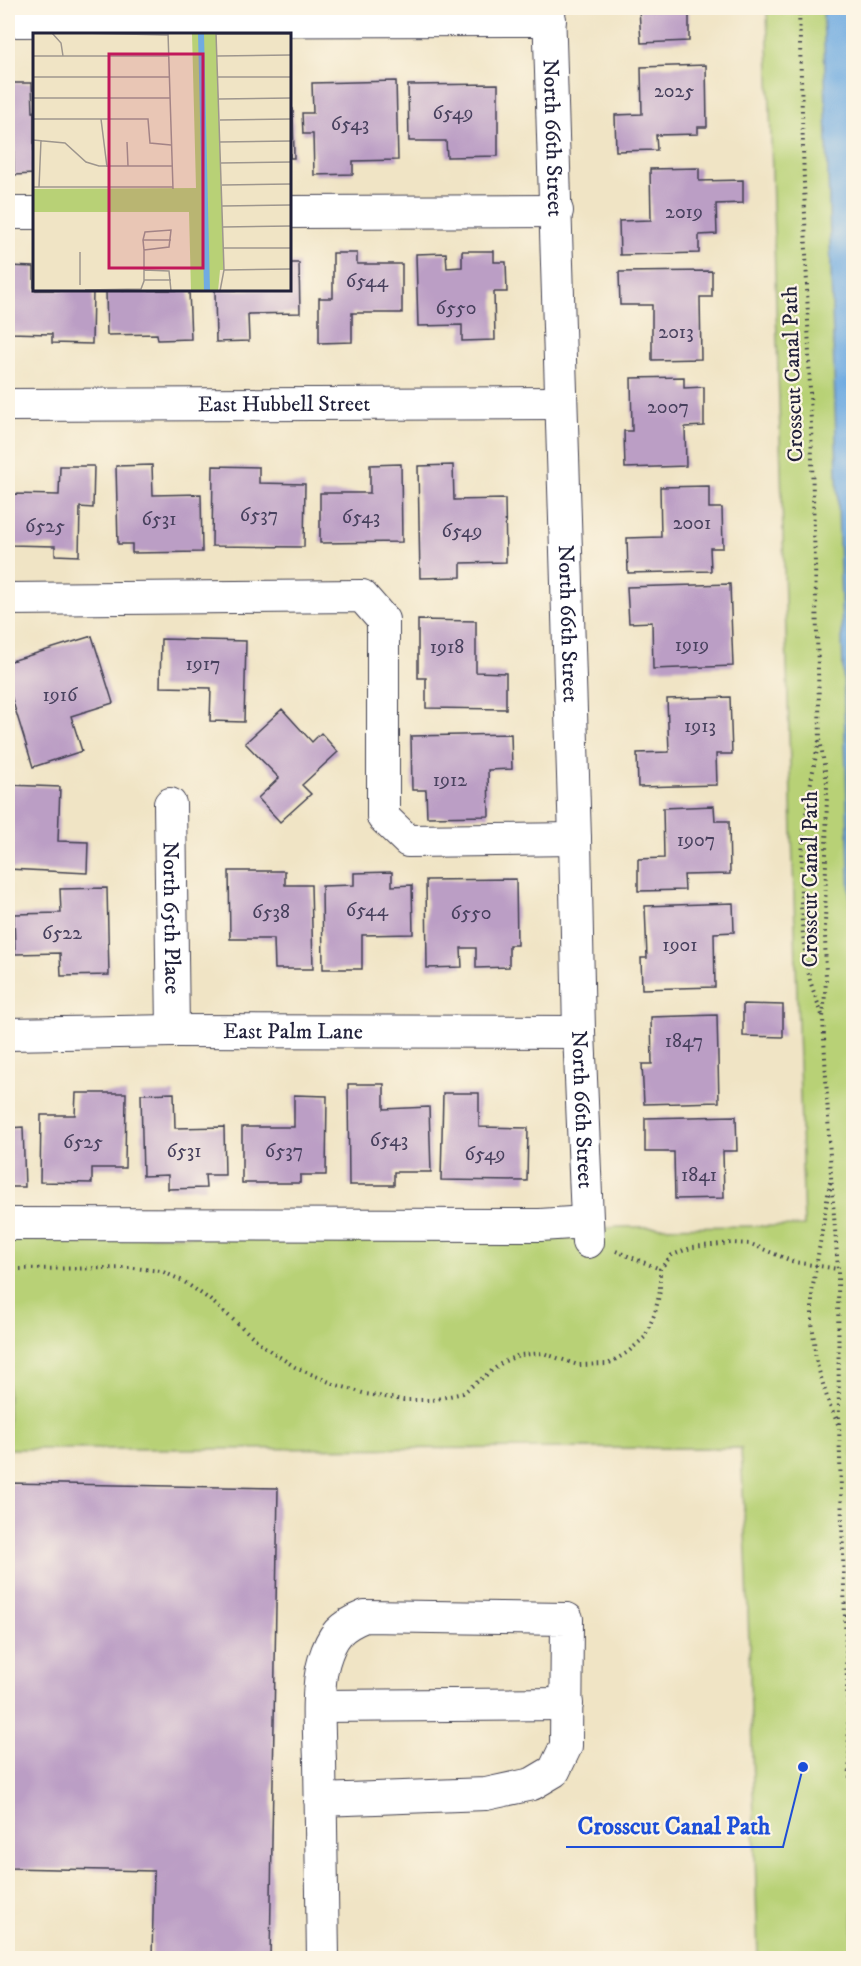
<svg xmlns="http://www.w3.org/2000/svg" width="861" height="1966" viewBox="0 0 861 1966" font-family="'IM FELL DW Pica',serif">
<style>
.green{fill:#b8d176;stroke:#6d7a58;stroke-width:1.5}
.water{fill:#70abe1;stroke:#49668e;stroke-width:1.5}
.building{fill:#bb9ec5}
.lines{fill:none;stroke-linecap:round;stroke-linejoin:round}
.minor-casing{stroke:#413f50;stroke-width:34}
.path{stroke:#413f50;stroke-width:4;stroke-dasharray:1.5 4.5;stroke-linecap:butt}
.minor{stroke:#fff;stroke-width:32}
.labels{text-anchor:middle;dominant-baseline:central;stroke-width:4.5;stroke-linejoin:round;paint-order:stroke}
.number-label{font-size:20px;fill:#48415e}
.street-label{font-size:22px;fill:#22223b;stroke:#fcf5e5}
.inset-road{fill:none;stroke:#9e968e;stroke-width:1.5}
.view{fill:#c2185b;fill-opacity:0.15;stroke:#c2185b;stroke-width:3}
.inset-edge{fill:none;stroke:#22223b;stroke-width:3}
.leader{fill:none;stroke:#1d4ed8;stroke-width:2}
.callout-dot{fill:#1d4ed8;stroke:#fcf5e5;stroke-width:2}
.callout-label{font-size:24px;text-anchor:middle;font-weight:bold;fill:#1d4ed8;stroke:#fcf5e5;stroke-width:4.5;stroke-linejoin:round;paint-order:stroke}
</style>
<rect width="100%" height="100%" fill="#fcf5e5"/>
<filter id="ink" filterUnits="userSpaceOnUse"><feTurbulence type="fractalNoise" baseFrequency=".0167" numOctaves="2"/><feDisplacementMap in="SourceGraphic" scale="12" xChannelSelector="R" yChannelSelector="G"/><feConvolveMatrix kernelMatrix="1 2 1 2 8 2 1 2 1" color-interpolation-filters="sRGB"/></filter>
<filter id="wash" filterUnits="userSpaceOnUse"><feTurbulence type="fractalNoise" baseFrequency=".008" numOctaves="4" result="noise"/><feDisplacementMap in="SourceGraphic" scale="24" xChannelSelector="R" yChannelSelector="G"/><feGaussianBlur stdDeviation="1.35" result="paint"/><feColorMatrix in="noise" values="0 0 0 0 0 0 0 0 0 0 0 0 0 0 0 0 0 1.4 0 .05"/><feComposite in="paint" operator="in"/></filter>
<g filter="url(#wash)">
<rect width="100%" height="100%" fill="#f0e4c5"/>
<path class="green" d="M767,8H853V1958H758L747,1575L741,1448L8,1449V1236L538,1235L618,1227L804,1226Z"/>
<path class="water" d="M823,8H854L853,1000Z"/>
<g id="blocks">
<path class="building" d="M639,8H689V41L641,43Z
M706,65L707,127H698V134L656,135L657,150L616,151L615,115L642,114L641,67Z
M396,81L398,160L353,161V174L314,175L313,134H303L302,113H313L312,83Z
M8,83H32L33,112H34V174L14,175L13,126H8Z
M498,84V156L447,157L446,141H409L408,85Z
M293,109L294,158H290V110Z
M699,168V181L743,180V203L716,204L717,234L699,235V253L620,255L619,221L651,220L650,169Z
M462,251H494V262H506L507,292H494L495,340L462,341V325L418,326L416,254L446,253L447,268L462,267Z
M333,253H357V264H402V313H352V342L319,343V298H333Z
M290,263H299L300,313L248,314L249,341L216,342L215,290H290Z
M8,266L34,267V290H93L92,344L52,343V334L8,333Z
M712,271V297H700L701,359L652,360V305H620L619,272Z
M106,290H189L191,339L158,340L157,334L107,335Z
M684,377V388L704,387V426L685,427L686,466L625,468L624,431H632L631,378Z
M401,464L402,542L320,543V493H370V465Z
M152,465L153,495L201,494L202,552L132,553V544H118L116,466Z
M453,465L454,500L505,499L506,562L461,563V577L420,578L418,466Z
M60,466H94L93,508L80,507L79,556L55,555V546L10,545L11,494L59,495Z
M213,466L259,467V483L305,484L304,547L212,546Z
M709,486V508H722L723,548H710L711,571L628,573L627,538L661,537L660,487Z
M730,584L733,666L653,669L652,622L629,623L627,587Z
M418,620L476,621V672L506,673V709L426,708V678H418Z
M92,636L113,703L71,716L82,751L33,767L8,686V662Z
M161,639L246,641L244,722L210,721L211,688L160,687Z
M730,697L732,754H716L717,785L638,787L637,753L669,752L667,699Z
M282,709L312,742L321,733L338,752L302,785L311,794L280,822L258,798L279,778L245,743Z
M511,734L512,769L488,770L489,816L427,817L426,790H412L411,736Z
M8,785L60,787L58,841L88,842L87,873L8,869Z
M714,806L715,821H729L730,874L684,875L685,890L638,891V859L664,858L663,808Z
M229,871H285V885H311L313,969H275L274,939H230Z
M392,872V886L412,885L413,934L362,935V969H323L322,886L354,885V873Z
M516,879L517,945H509V967L476,968V948H461L462,967L427,968L426,880Z
M107,888L109,975L61,976L60,953L15,954L14,914L61,913L60,889Z
M733,903L734,932L714,933L715,987L642,989L641,958H647L645,906Z
M743,1004L783,1005V1037L743,1036Z
M717,1015L719,1102L644,1104L642,1064H652L651,1017Z
M348,1084H384V1109L429,1107L431,1172H394V1185H349Z
M76,1093H126L125,1168H92V1183L40,1182L41,1115H75Z
M174,1093L175,1128L224,1127L225,1175H205L206,1188L168,1189V1175L143,1176L141,1094Z
M443,1093H479V1127L528,1128L527,1181L441,1180Z
M294,1095L327,1096L326,1175H300V1183H242V1127H294Z
M736,1116L737,1151H723L724,1198L675,1199L674,1152H645V1118Z
M23,1127L25,1187H8V1128Z
M8,1483L278,1488L270,1958H152L154,1871L8,1868Z"/>
</g>
</g>
<g filter="url(#ink)">
<use href="#blocks" fill-opacity="0" stroke="#413f50" stroke-width="1.5"/>
<g class="lines">
<defs>
<g id="minor">
<path id="s1" d="M549,8L575,839L579,1032L588,1242"/>
<path d="M8,21L550,20"/>
<path d="M290,212L557,211"/>
<path d="M8,213H34"/>
<path id="s2" d="M8,405L561,403"/>
<path d="M8,599L362,596L383,620V817L408,841L575,839"/>
<path id="s3" d="M170,804L173,1031"/>
<path id="s4" d="M8,1034L173,1031L579,1032"/>
<path d="M8,1224L540,1225L587,1222"/>
<path d="M319,1706L567,1704"/>
<path d="M320,1800L486,1794L532,1784L554,1771L566,1746L567,1619L365,1616C340,1626 332,1635 324,1661C316,1687 319,1733 320,1761C321,1827 322,1893 323,1958"/>
</g>
</defs>
<use href="#minor" class="minor-casing"/>
<path class="path" d="M799,8L820,739L827,783L825,931L826,981L823,1018L831,1176L838,1269L839,1426L854,1908
M819,741C802,819 793,901 810,980C813,991 818,1003 822,1015
M830,1182L812,1292V1321L816,1361L829,1404L838,1424
M616,1251L660,1269
M8,1269L134,1268L161,1271L183,1281L209,1299L266,1348L295,1367L334,1384L366,1394L403,1400H432L463,1393L503,1362L519,1355L543,1353L578,1365L608,1364L628,1352L645,1337L655,1313L660,1291V1269L672,1255L693,1247L731,1243L751,1244L794,1262L838,1269"/>
<use href="#minor" class="minor"/>
</g>
</g>
<g class="labels">
<g class="number-label">
<text x="674" y="91">2025</text>
<text x="453" y="113">6549</text>
<text x="350" y="124">6543</text>
<text x="684" y="212">2019</text>
<text x="367" y="281">6544</text>
<text x="456" y="308">6550</text>
<text x="676" y="332">2013</text>
<text x="668" y="407">2007</text>
<text x="259" y="515">6537</text>
<text x="361" y="517">6543</text>
<text x="159" y="519">6531</text>
<text x="692" y="523">2001</text>
<text x="45" y="526">6525</text>
<text x="462" y="531">6549</text>
<text x="692" y="645">1919</text>
<text x="447" y="647">1918</text>
<text x="203" y="664">1917</text>
<text x="60" y="695">1916</text>
<text x="700" y="726">1913</text>
<text x="450" y="780">1912</text>
<text x="696" y="840">1907</text>
<text x="367" y="910">6544</text>
<text x="271" y="912">6538</text>
<text x="471" y="913">6550</text>
<text x="62" y="933">6522</text>
<text x="680" y="945">1901</text>
<text x="684" y="1041">1847</text>
<text x="389" y="1140">6543</text>
<text x="83" y="1142">6525</text>
<text x="184" y="1151">6531</text>
<text x="284" y="1151">6537</text>
<text x="485" y="1154">6549</text>
<text x="699" y="1175">1841</text>
</g>
<g class="street-label">
<text stroke="none"><textPath href="#s1" startOffset="130">North 66th Street</textPath></text>
<text transform="translate(793 374) rotate(-92)">Crosscut Canal Path</text>
<text stroke="none"><textPath href="#s2" startOffset="276">East Hubbell Street</textPath></text>
<text stroke="none"><textPath href="#s1" startOffset="616">North 66th Street</textPath></text>
<text transform="translate(810 879) rotate(-90)">Crosscut Canal Path</text>
<text stroke="none"><textPath href="#s3" startOffset="114">North 65th Place</textPath></text>
<text stroke="none"><textPath href="#s4" startOffset="285">East Palm Lane</textPath></text>
<text stroke="none"><textPath href="#s1" startOffset="1102">North 66th Street</textPath></text>
</g>
</g>
<g transform="translate(33 33)">
<rect width="258" height="258" fill="#f0e4c5"/>
<path d="M159,0H183L191,237H187L185,258H158L156,179H0V156L163,155Z" fill="#b8d176"/>
<path d="M165,0H171L177,258H171Z" fill="#70abe1"/>
<path class="inset-road" d="M19,0L28,10L30,23M48,0L135,2M135,0L140,156M183,0L191,237L187,258M183,1H258M0,23H136M184,23L258,22M0,44H136M185,44H258M0,65H137M186,66L258,65M0,86H115L117,110L138,112M68,86L74,134M187,87L258,86M0,107L32,110L53,129L66,133H139M94,109L95,133M187,109L258,108M188,130L258,129M189,152L258,151M0,154H140M6,154L8,107M189,173L258,172M190,194L258,193M110,207H138M190,215H258M111,237L136,238L138,258M191,237L258,236M111,247H138M47,252V219M52,257L108,256L111,248V217L110,207L112,199L138,197L136,214L111,217"/>
<path class="view" d="M76,21H170V235H76Z"/>
<rect width="258" height="258" class="inset-edge"/>
</g>
<path class="leader" d="M803 1767L783 1847H566"/>
<circle class="callout-dot" cx="803" cy="1767" r="6"/>
<g class="callout-label">
<text x="674" y="1834">Crosscut Canal Path</text>
</g>
<rect width="861" height="1966" fill="none" stroke="#fcf5e5" stroke-width="30"/>
</svg>
